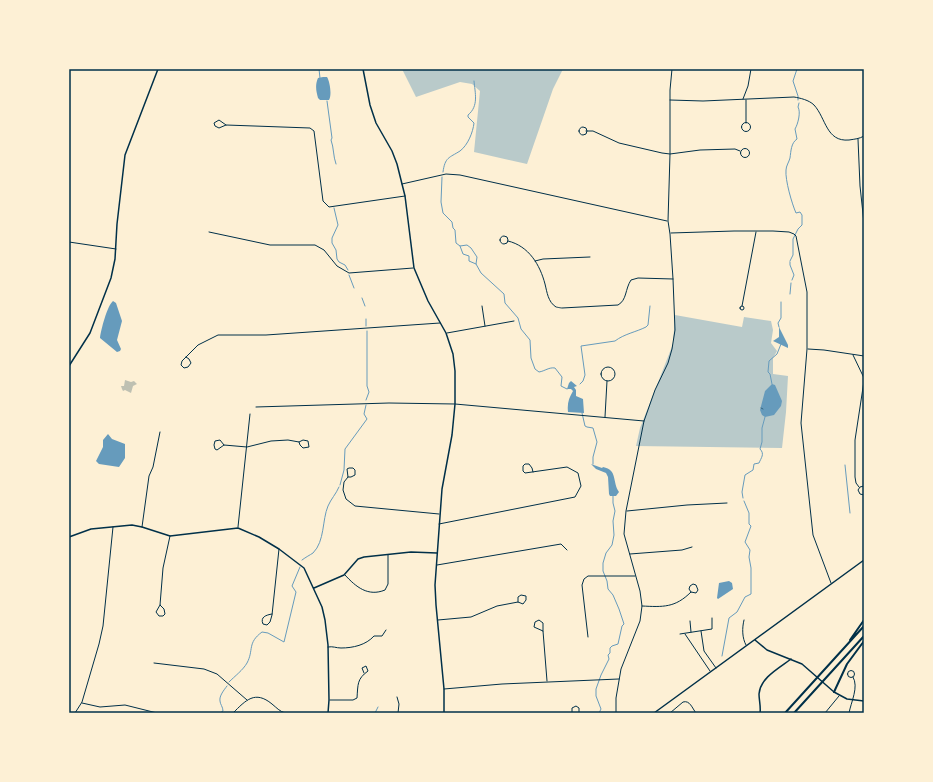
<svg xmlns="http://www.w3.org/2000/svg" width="933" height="782" viewBox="0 0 933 782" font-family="'Nunito Sans',sans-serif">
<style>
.green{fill:#b9caca}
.water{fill:#669bbc}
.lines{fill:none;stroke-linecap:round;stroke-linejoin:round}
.stream{stroke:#669bbc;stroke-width:1}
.building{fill:#bec0b2}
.path{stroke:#003049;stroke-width:0.5}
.minor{stroke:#003049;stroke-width:1}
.tertiary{stroke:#003049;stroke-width:1.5}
.secondary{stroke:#003049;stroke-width:1.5}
.primary{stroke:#003049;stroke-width:1.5}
.motorway{stroke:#003049;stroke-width:2}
.neatline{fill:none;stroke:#003049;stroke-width:1.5}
</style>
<rect width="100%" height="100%" fill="#fdf0d5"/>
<path class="green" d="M402,69H563L553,89L527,164L474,152L480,91L472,84L460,82L416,97Z
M675,315L742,327L744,317L771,321L773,330L771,343L777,351L773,358V374L788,376L786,412L782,448L636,446L640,428L673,344Z"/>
<path class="water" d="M323,77H327C330,82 332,95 329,100H320L318,98C316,91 315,85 318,78Z
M113,301L116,303L122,321L117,340L121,349L120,351L117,352L100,338C101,330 107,306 113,301Z
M779,327L788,345V348L773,341L779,337Z
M571,381L577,386L574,387L576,390V396L583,399L584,413L568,412C567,403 569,398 573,391L571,389H567L569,383Z
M772,384L775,385L782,401L781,406L774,415L765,417L762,415L760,410L765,391Z
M108,434L112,439L125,444V458L119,467L99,464L96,461L103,447V440Z
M591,464L602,468L603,467C618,470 612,482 619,492L616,496H610L609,494L608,477L606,473L596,469Z
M729,581L732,583L733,589L718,599L717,598L719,583Z"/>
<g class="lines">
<path class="stream" d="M319,69L320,78
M797,69L793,81L798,96V100
M327,101L332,138L331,140C334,148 333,156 336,164
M443,172C445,157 449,158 460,151C468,145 473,132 474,123L468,117V115C479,106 475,93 474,81
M442,177L441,202L443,213L452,222L453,228L455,230L456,243L460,246L467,245L471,248L477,257L476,264L481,273L504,294L505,303L518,318L521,329L530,340L531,358L535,369L539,372C545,371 549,367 555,368L562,377L561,386L567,389
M334,208L338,225L332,238V243L336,250L337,259L339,262L345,265L348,270
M460,246L463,254L469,256V261L476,264
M790,261L793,255V239L798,229L802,225V215L800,212L796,213C792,204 785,180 786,170C786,166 789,162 790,158C791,151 791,143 797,139L795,129C798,124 801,112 798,107L799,103
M790,262V265L794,275L792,280
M349,275L354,288
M790,294L791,283
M362,298L365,306
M366,326V319
M779,327L778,323L781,318V302
M580,384L583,381L585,375L581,346L615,341C624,334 636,332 646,327L648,325L650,306
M772,384L770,374L768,372L769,361L777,354L781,344
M366,400L369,392L367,386V331
M582,413L585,426L587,427L593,428L597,442L593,457V464
M845,465L850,513
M340,485L344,470L345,449L367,419L364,414L366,405
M743,498L742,492L745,475L753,470L754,464L759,463C761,458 765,454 760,449L762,442V428L765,417
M302,560C306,557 310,555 313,553C325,541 322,520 328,506C331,499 336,494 339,487
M722,656L729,618L737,612L745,597L751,594V568L749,557L750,550L745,542L751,526L749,524V513L744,501
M229,682C235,676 243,670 247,663C254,650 247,643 262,632L268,633L284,642L296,592L292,586L300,567
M220,713L223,711C223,707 220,704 220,701C219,696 224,690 227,686
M375,713L378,707
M599,713L601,709L596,696V689L601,675L609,659L608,655L610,653V648L612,646L618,644L622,626L624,624L619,609L613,595L608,589L607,581L603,571V563L606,553L612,545L614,535L613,521L615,511L613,503V495"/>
</g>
<path class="building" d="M125,380L131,382L134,381L137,384L133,386L131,393L125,390L123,391L122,389L121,386H124Z"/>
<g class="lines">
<path class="path" d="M761,408L763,409"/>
<path class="minor" d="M743,99L748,86L751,69
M670,100L703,101L794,97C800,98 809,100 814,105C826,118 826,142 849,140C855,139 859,139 864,136
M746,100V123
M741.5 127a4.5 4.5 0 1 1 9 0a4.5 4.5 0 1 1-9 0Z
M226,125L219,120L214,123L215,126L219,128L226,125L310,128L314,131L323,201L329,207L405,196
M579 131a4 4 0 1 1 8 0a4 4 0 1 1-8 0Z
M586,131H593L619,143L662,153L670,154L700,150L735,149L740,151
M858,139L860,186L864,223
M740.5 153a4.5 4.5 0 1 1 9 0a4.5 4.5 0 1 1-9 0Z
M402,184L446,174L460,175L667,221
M209,232L270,245H315L324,250L337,266L349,273L413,268
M671,233L734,231H773L789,232L794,234L796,236L807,292V349L801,423L813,535L831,583
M500 240a4 4 0 1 1 8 0a4 4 0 1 1-8 0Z
M508,241C529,246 540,265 545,284C547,292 548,302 556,307C556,307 561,308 562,308L618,305C627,300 625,289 631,280L638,278L673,279
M69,242L116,249
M535,261L543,259L590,257
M740 308a2 2 0 1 1 4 0a2 2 0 1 1-4 0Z
M482,306L485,326
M742,306L756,232
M447,333L514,321
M808,349L824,350L864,356
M853,355L864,378
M186,357L189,359L191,363L188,367L184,368L181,365L182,361L198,345L218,335H266L440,323
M601 374a7 7 0 1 1 14 0a7 7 0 1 1-14 0Z
M256,407L389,403L455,404L644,421
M605,417L607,381
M224,445L220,440L215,441L214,445L215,449L217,450L224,445L247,447L271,441L288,440L299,442L303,440L308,441L309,447L303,448L300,445L299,442
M348,477H351L355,475V470L353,468H349L347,469L348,477L344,482L343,490L346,499L355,506L439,514
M864,486L860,487L858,490L860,494L864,495
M859,487L856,483L855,477V440L864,381
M627,511L687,505L727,503
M439,524L575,497L581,486L578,473L567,467L525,473L523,471V466L525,464H529L532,468L533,472
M142,527L149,476L153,467L160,432
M238,527L250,414
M630,554L682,550L692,547
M437,565L561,544L567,550
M345,575C356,587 368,597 385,590L388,584V555
M160,605L156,612L159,616H163L165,614L164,609L160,605L163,568L170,536
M642,606C663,607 675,608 691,592L696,593L698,590L696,585L693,584L690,586L689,589L691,592
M272,614C266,615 260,617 263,624L267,625L270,622L272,615L279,549
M438,620L471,617L497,606L518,602L523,604L526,600V596L521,595L518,597V602
M744,620C742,628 742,638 746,645
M690,621L691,632
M543,631V623L539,620L535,622L534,627L543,631L547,681
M701,631L704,651L716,668
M680,634L712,629V618
M685,634L710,671
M588,637L582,585L584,579L588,576H635
M328,647C333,646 336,648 341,648C353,648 366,645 374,636H382L386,630
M154,663L204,669L217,674L247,700
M847.5 674a3.5 3.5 0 1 1 7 0a3.5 3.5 0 1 1-7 0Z
M444,689L502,684L619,679
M397,697L399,704L398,713
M330,700H353L357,698C358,684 357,679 368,671L366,666L362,668L364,673
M82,703L100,707L125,705L157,713
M75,713L82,702L99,644L103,626L113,527
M233,713C246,700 255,690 272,704C277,708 279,711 285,713
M572,713V708L576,706L579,708V713
M616,713V698L621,669L640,621L642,606L640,591L624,534L626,511L644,421L655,390L668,363L672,349L675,330L673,279L670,234L668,221L670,154V90L672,69
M670,713L683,702C690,700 692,708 696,713
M825,713L839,696
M849,713C851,702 859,687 853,677"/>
<path class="tertiary" d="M69,537L91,529L132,525L142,527L170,536L238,528L259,537L279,549L304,568L322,607L325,620L328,645L329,700L328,713
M314,588L344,575L358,559L364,557L411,552L437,553
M760,713C761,707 759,700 759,694C760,678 779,668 791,659"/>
<path class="secondary" d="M69,366L90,333L111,278L115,259L117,224L125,155L158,69
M834,692L847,699L864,701"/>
<path class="primary" d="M363,69L370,105L376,123L392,151L397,164L405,196L414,268L428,301L446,333L453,354L455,371V404L452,435L442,489L435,585L436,605L444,689V713
M755,640L767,650L802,664L834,692
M654,713L864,560"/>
<path class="motorway" d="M850,640L864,620
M834,692L847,664L864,641
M785,713L864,626
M794,713L864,636"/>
</g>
<rect width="933" height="782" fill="none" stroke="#fdf0d5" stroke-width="140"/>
<rect x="70" y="70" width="793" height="642" class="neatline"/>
</svg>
